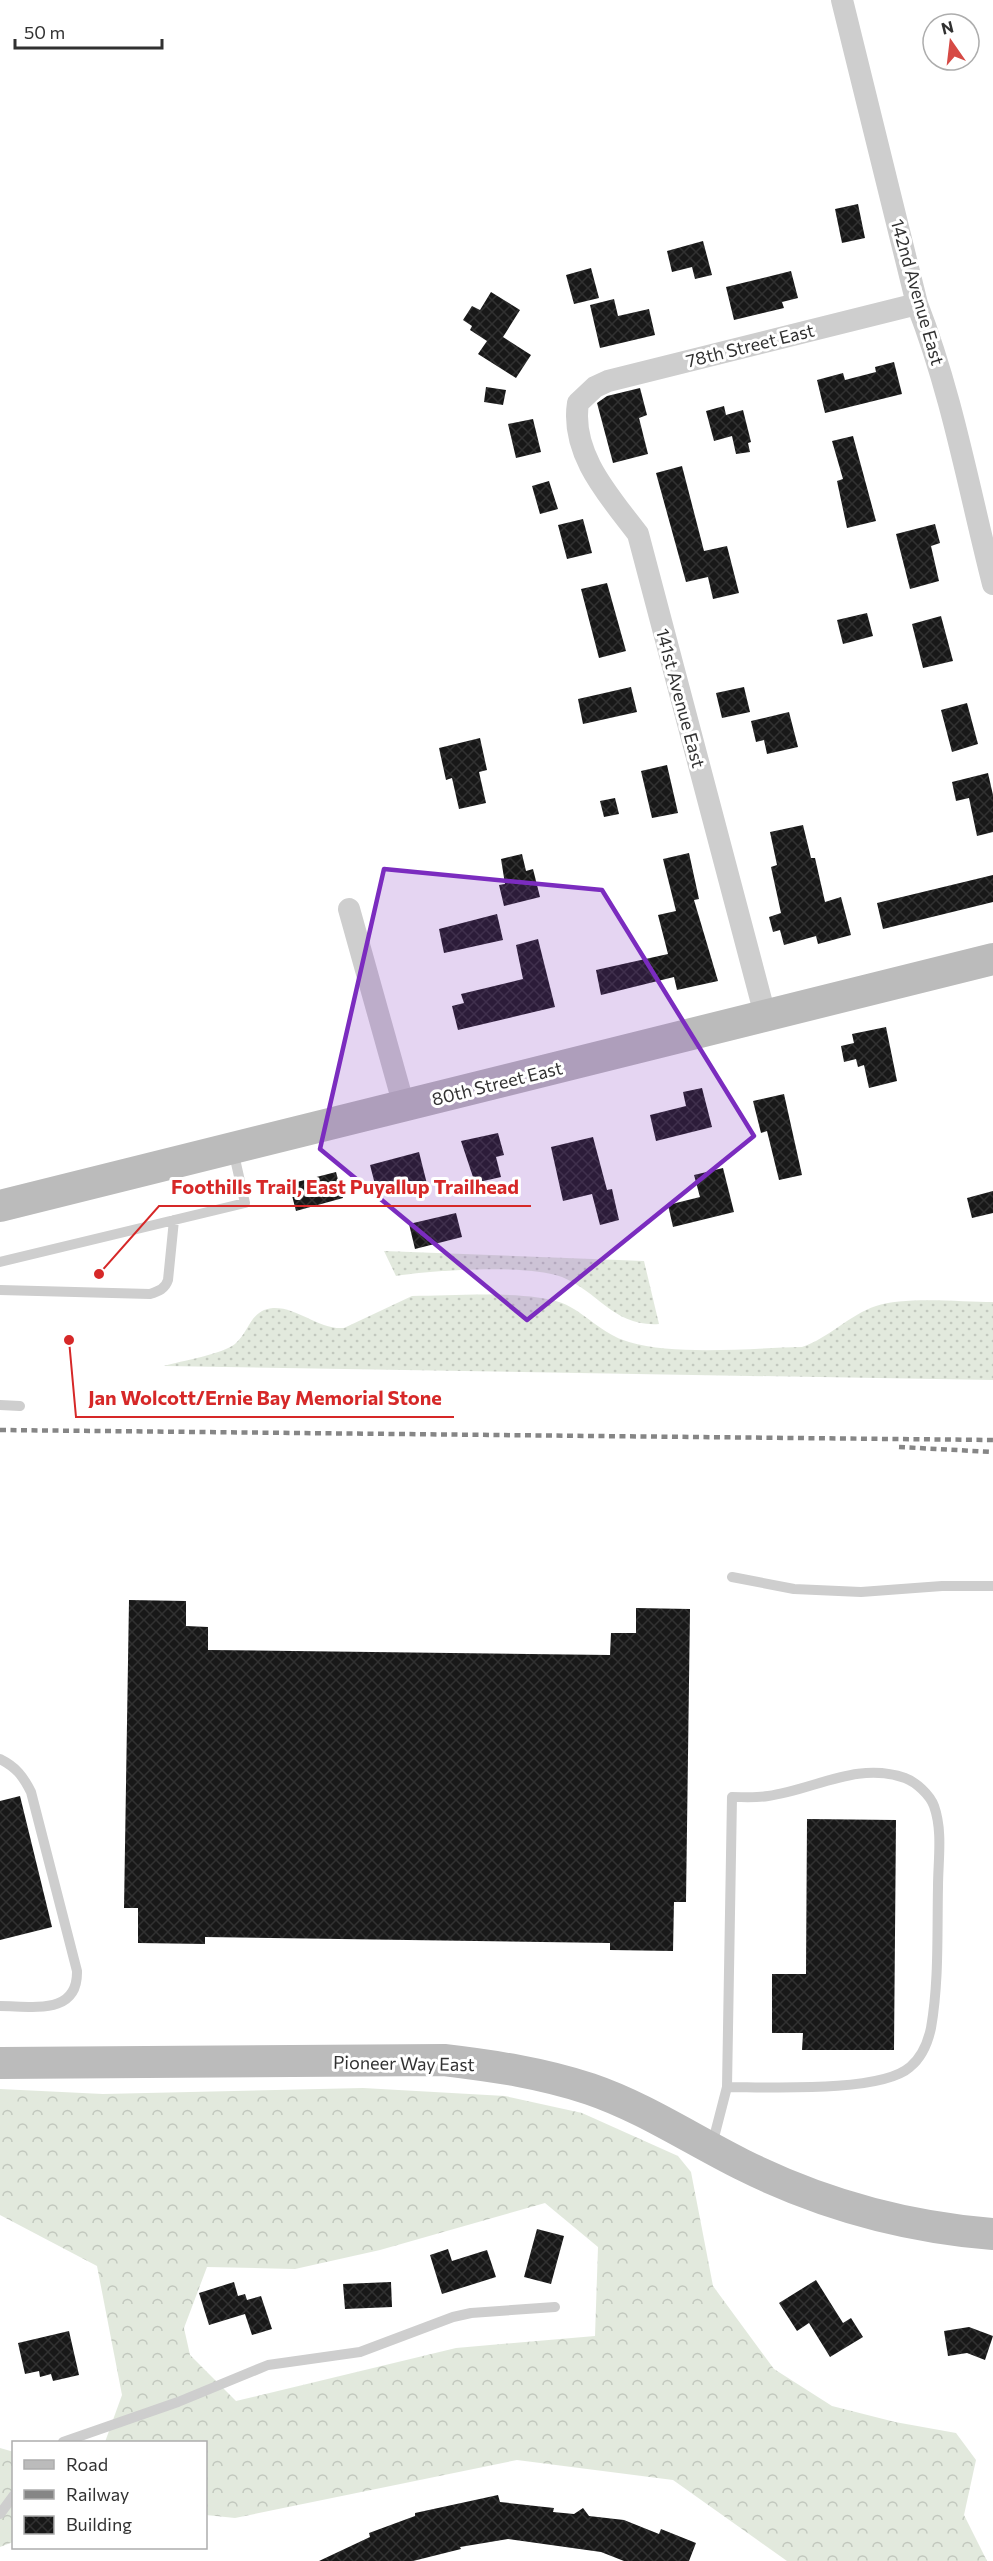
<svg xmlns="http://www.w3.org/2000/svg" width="993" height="2561" viewBox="0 0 993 2561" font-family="Commissioner,sans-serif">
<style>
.grass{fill:url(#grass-dots)}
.forest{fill:url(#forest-crowns);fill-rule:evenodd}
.building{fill:url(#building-cross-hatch)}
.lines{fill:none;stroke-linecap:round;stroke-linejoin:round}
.lane{stroke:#cecece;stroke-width:10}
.street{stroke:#cecece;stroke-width:22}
.secondary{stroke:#bbb;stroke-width:32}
.rail{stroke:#868686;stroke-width:4.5;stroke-dasharray:6 4.5;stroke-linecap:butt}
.marked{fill:#7b2cbf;fill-opacity:0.2;stroke:#7b2cbf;stroke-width:4.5;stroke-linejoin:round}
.labels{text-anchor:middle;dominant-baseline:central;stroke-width:6;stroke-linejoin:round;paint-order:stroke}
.street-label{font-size:18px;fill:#313131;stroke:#fff}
.leader{fill:none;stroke:#d62828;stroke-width:2}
.callout-dot{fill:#d62828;stroke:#fff;stroke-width:2}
.callout-label{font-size:20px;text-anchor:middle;font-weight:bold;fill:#d62828;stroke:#fff;stroke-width:6;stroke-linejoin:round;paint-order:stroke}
</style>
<defs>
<pattern id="grass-dots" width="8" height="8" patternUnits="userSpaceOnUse" patternTransform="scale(1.5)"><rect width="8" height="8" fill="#e2e9dd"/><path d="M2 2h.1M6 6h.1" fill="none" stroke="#c2c8be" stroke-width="1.8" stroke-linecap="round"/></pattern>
<pattern id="forest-crowns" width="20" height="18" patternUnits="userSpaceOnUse" patternTransform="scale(1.5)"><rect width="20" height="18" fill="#e2e9dd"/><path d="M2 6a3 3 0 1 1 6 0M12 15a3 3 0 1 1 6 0" fill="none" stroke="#c2c8be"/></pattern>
<pattern id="building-cross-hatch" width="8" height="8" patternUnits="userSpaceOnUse" patternTransform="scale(1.5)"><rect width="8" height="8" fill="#181818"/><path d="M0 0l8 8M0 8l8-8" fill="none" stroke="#313131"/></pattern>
</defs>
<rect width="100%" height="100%" fill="#fff"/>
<path class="grass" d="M384,1251L644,1261L659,1324C614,1327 599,1292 562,1277C528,1264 433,1270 396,1276Z
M412,1296C453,1296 526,1290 562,1303C585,1312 601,1334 629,1342C677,1356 751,1348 802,1347C829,1338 849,1315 876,1306C904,1296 962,1302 993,1302V1380L164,1366C181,1361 223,1354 235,1344C250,1331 250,1310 273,1308C298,1307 319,1330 344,1328Z"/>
<path class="forest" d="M363,2088L505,2096L582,2113L678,2156L691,2172L713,2286L774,2369L832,2406L895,2422L956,2433L976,2460L964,2515L987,2561H787L673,2480L517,2460L235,2518L206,2515V2442H105L122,2395L97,2266L0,2215V2089L103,2094ZM545,2203L598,2247L595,2336L456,2348L236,2401L190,2355L184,2328L207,2267L295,2269L380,2250Z
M0,2448L14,2452L13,2542L0,2547Z"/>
<path class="building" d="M858,204L865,238L842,243L835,209Z
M703,241L712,275L695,279L692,267L672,272L667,251Z
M591,268L599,298L574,304L566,275Z
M791,271L798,298L782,302L784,308L734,320L726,287Z
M491,292L520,310L503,337L531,355L516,378L478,354L487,341L470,330L472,326L463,320L472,306L480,310Z
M614,299L618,316L649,309L655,335L600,348L590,305Z
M894,362L902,394L825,413L817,380L843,373L845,380L876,372L875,367Z
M486,387L506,390L503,405L484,402Z
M640,388L647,415L639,418L648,454L613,463L597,403L607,396Z
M724,406L726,415L743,410L751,442L748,443L750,452L736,454L732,436L714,441L706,411Z
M533,419L541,452L516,458L508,424Z
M853,436L876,521L847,528L837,481L843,479L832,441Z
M682,466L704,551L727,546L739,593L713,599L708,577L686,582L656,473Z
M549,481L558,509L540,514L532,486Z
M583,519L592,553L567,559L558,525Z
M935,524L940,543L931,546L939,581L910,589L896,534Z
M607,583L626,651L599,658L581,589Z
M867,613L873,636L843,644L837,620Z
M941,616L953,661L923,668L912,624Z
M631,687L637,712L583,724L578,699Z
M744,687L750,712L722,718L716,693Z
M967,703L978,744L952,752L941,710Z
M789,712L798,747L767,754L764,740L756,742L751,721Z
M480,738L487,770L479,772L486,803L459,809L452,778L446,780L439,748Z
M667,765L678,813L652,818L641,771Z
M988,773L993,795V832L977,836L969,798L956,801L952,782Z
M615,798L619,814L604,817L600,801Z
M803,825L811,858H815L825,902L841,897L851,935L818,944L816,936L784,945L780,930L773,932L769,917L781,913L771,867L777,865L770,832Z
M689,853L699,899L694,900L718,981L677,990L674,977L601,995L596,970L668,954L658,915L676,911L663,859Z
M522,854L526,871L533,869L540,897L504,906L499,885L505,884L501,859Z
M993,875V902L883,929L877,903Z
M497,914L503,940L444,953L439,929Z
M538,939L555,1007L458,1030L452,1006L464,1003L461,994L523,979L516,945Z
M886,1027L897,1081L869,1088L864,1065L858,1067L856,1059L844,1062L841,1046L854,1043L852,1034Z
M702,1088L712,1127L656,1141L650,1115L686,1106L683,1092Z
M784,1094L802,1175L779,1180L767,1131L761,1133L753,1101Z
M498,1133L504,1155L496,1157L501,1177L475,1183L461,1141Z
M593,1137L607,1190L612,1189L619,1220L600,1225L592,1194L563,1201L551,1147Z
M419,1152L427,1184L378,1196L370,1165Z
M723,1168L734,1212L673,1227L668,1205L700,1197L694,1175Z
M336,1172L343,1198L296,1211L289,1184Z
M993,1191V1213L972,1218L967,1198Z
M456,1213L462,1237L415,1249L409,1224Z
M129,1600L186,1601V1626L208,1627V1650L610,1655L611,1633H636V1608L690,1609L686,1902H674L673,1951L610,1950V1943L205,1937V1944L138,1943V1908H124Z
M20,1796L52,1927L0,1940V1801Z
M807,1819L896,1820L894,2050H802L803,2033H772V1974H806Z
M537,2229L564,2236L551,2284L524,2277Z
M448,2249L452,2261L487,2250L496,2277L442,2294L430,2255Z
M816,2280L843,2323L851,2318L863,2337L830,2357L809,2323L797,2331L779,2303Z
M234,2282L238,2296L245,2294L247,2300L261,2296L272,2329L252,2335L245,2314L209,2325L199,2293Z
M391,2282L392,2307L345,2309L343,2284Z
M969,2327L993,2336L985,2360L967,2353L948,2356L944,2331Z
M69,2331L79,2375L53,2381L51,2374L40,2377L39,2371L25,2374L18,2343Z
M498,2495L500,2502L554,2508L553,2512L574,2514L583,2508L589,2516L624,2520L659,2534L661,2529L696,2543L689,2561H624L601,2552L508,2539L460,2547L461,2549L413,2561H319L370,2537L369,2533L415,2516V2513Z"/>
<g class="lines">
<path class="lane" d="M0,1262L245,1203L233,1150
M0,1290L150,1294C159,1291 165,1289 168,1280L174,1220
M0,1405L20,1406
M732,1577L794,1589L861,1592L942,1586H993
M0,1759C16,1767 23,1776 31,1792L77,1971C78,2016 32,2006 0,2006
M712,2145L727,2087L732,1797C744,1797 756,1798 768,1796C814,1790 857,1761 905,1778C916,1782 930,1795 934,1806C943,1831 938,1861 938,1887C937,1934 939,1982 931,2028C928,2042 921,2058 910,2067C881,2093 767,2087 727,2087
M63,2442L178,2402L268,2365L360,2352L453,2317L471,2313L555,2307
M0,2514L14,2495"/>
<path class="street" d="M842,0L917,304C952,394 969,490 993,584
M349,909L404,1106
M765,1015L638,534C610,497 570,454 578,403L595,387L608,381L917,304"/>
<path class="secondary" d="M0,1206L993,959
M0,2063L444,2060C494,2066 542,2073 590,2089C643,2107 691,2139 741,2164C819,2203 906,2227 993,2234"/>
<path class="rail" d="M0,1430L993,1440
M899,1447L993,1452"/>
</g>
<path class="marked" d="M384,869L602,890L754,1136L527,1320L320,1149Z"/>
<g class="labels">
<g class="street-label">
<text transform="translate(918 292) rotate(74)">142nd Avenue East</text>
<text transform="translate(750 345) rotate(-14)">78th Street East</text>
<text transform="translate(681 698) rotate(75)">141st Avenue East</text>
<text transform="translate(497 1083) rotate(-14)">80th Street East</text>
<text transform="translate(404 2063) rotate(1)">Pioneer Way East</text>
</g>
</g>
<path class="leader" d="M99 1274L159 1206H531M69 1340L76 1417H454"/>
<g class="callout-dot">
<circle cx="99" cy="1274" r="6"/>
<circle cx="69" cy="1340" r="6"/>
</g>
<g class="callout-label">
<text x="345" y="1194">Foothills Trail, East Puyallup Trailhead</text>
<text x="265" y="1405">Jan Wolcott/Ernie Bay Memorial Stone</text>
</g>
<rect x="12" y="2441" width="195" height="108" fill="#ffffff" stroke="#adadad" stroke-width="1.5"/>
<rect x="24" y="2460" width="30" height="9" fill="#bbbbbb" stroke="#adadad" stroke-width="1.5"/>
<text x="66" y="2471" font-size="18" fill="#313131">Road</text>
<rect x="24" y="2490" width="30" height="9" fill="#868686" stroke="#adadad" stroke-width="1.5"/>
<text x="66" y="2501" font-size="18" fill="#313131">Railway</text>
<rect x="24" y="2516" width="30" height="18" fill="url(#building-cross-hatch)" stroke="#adadad" stroke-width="1.5"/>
<text x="66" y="2531" font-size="18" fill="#313131">Building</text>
<g transform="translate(951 42) rotate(346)"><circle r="28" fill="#ffffff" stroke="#adadad" stroke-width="1.5"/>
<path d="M0-4.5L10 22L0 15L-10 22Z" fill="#d64a45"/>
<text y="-9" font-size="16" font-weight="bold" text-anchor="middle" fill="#313131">N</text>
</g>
<path d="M15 39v9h147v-9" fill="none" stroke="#313131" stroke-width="3"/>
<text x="24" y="39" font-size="18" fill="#313131" stroke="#ffffff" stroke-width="4.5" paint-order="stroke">50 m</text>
</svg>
